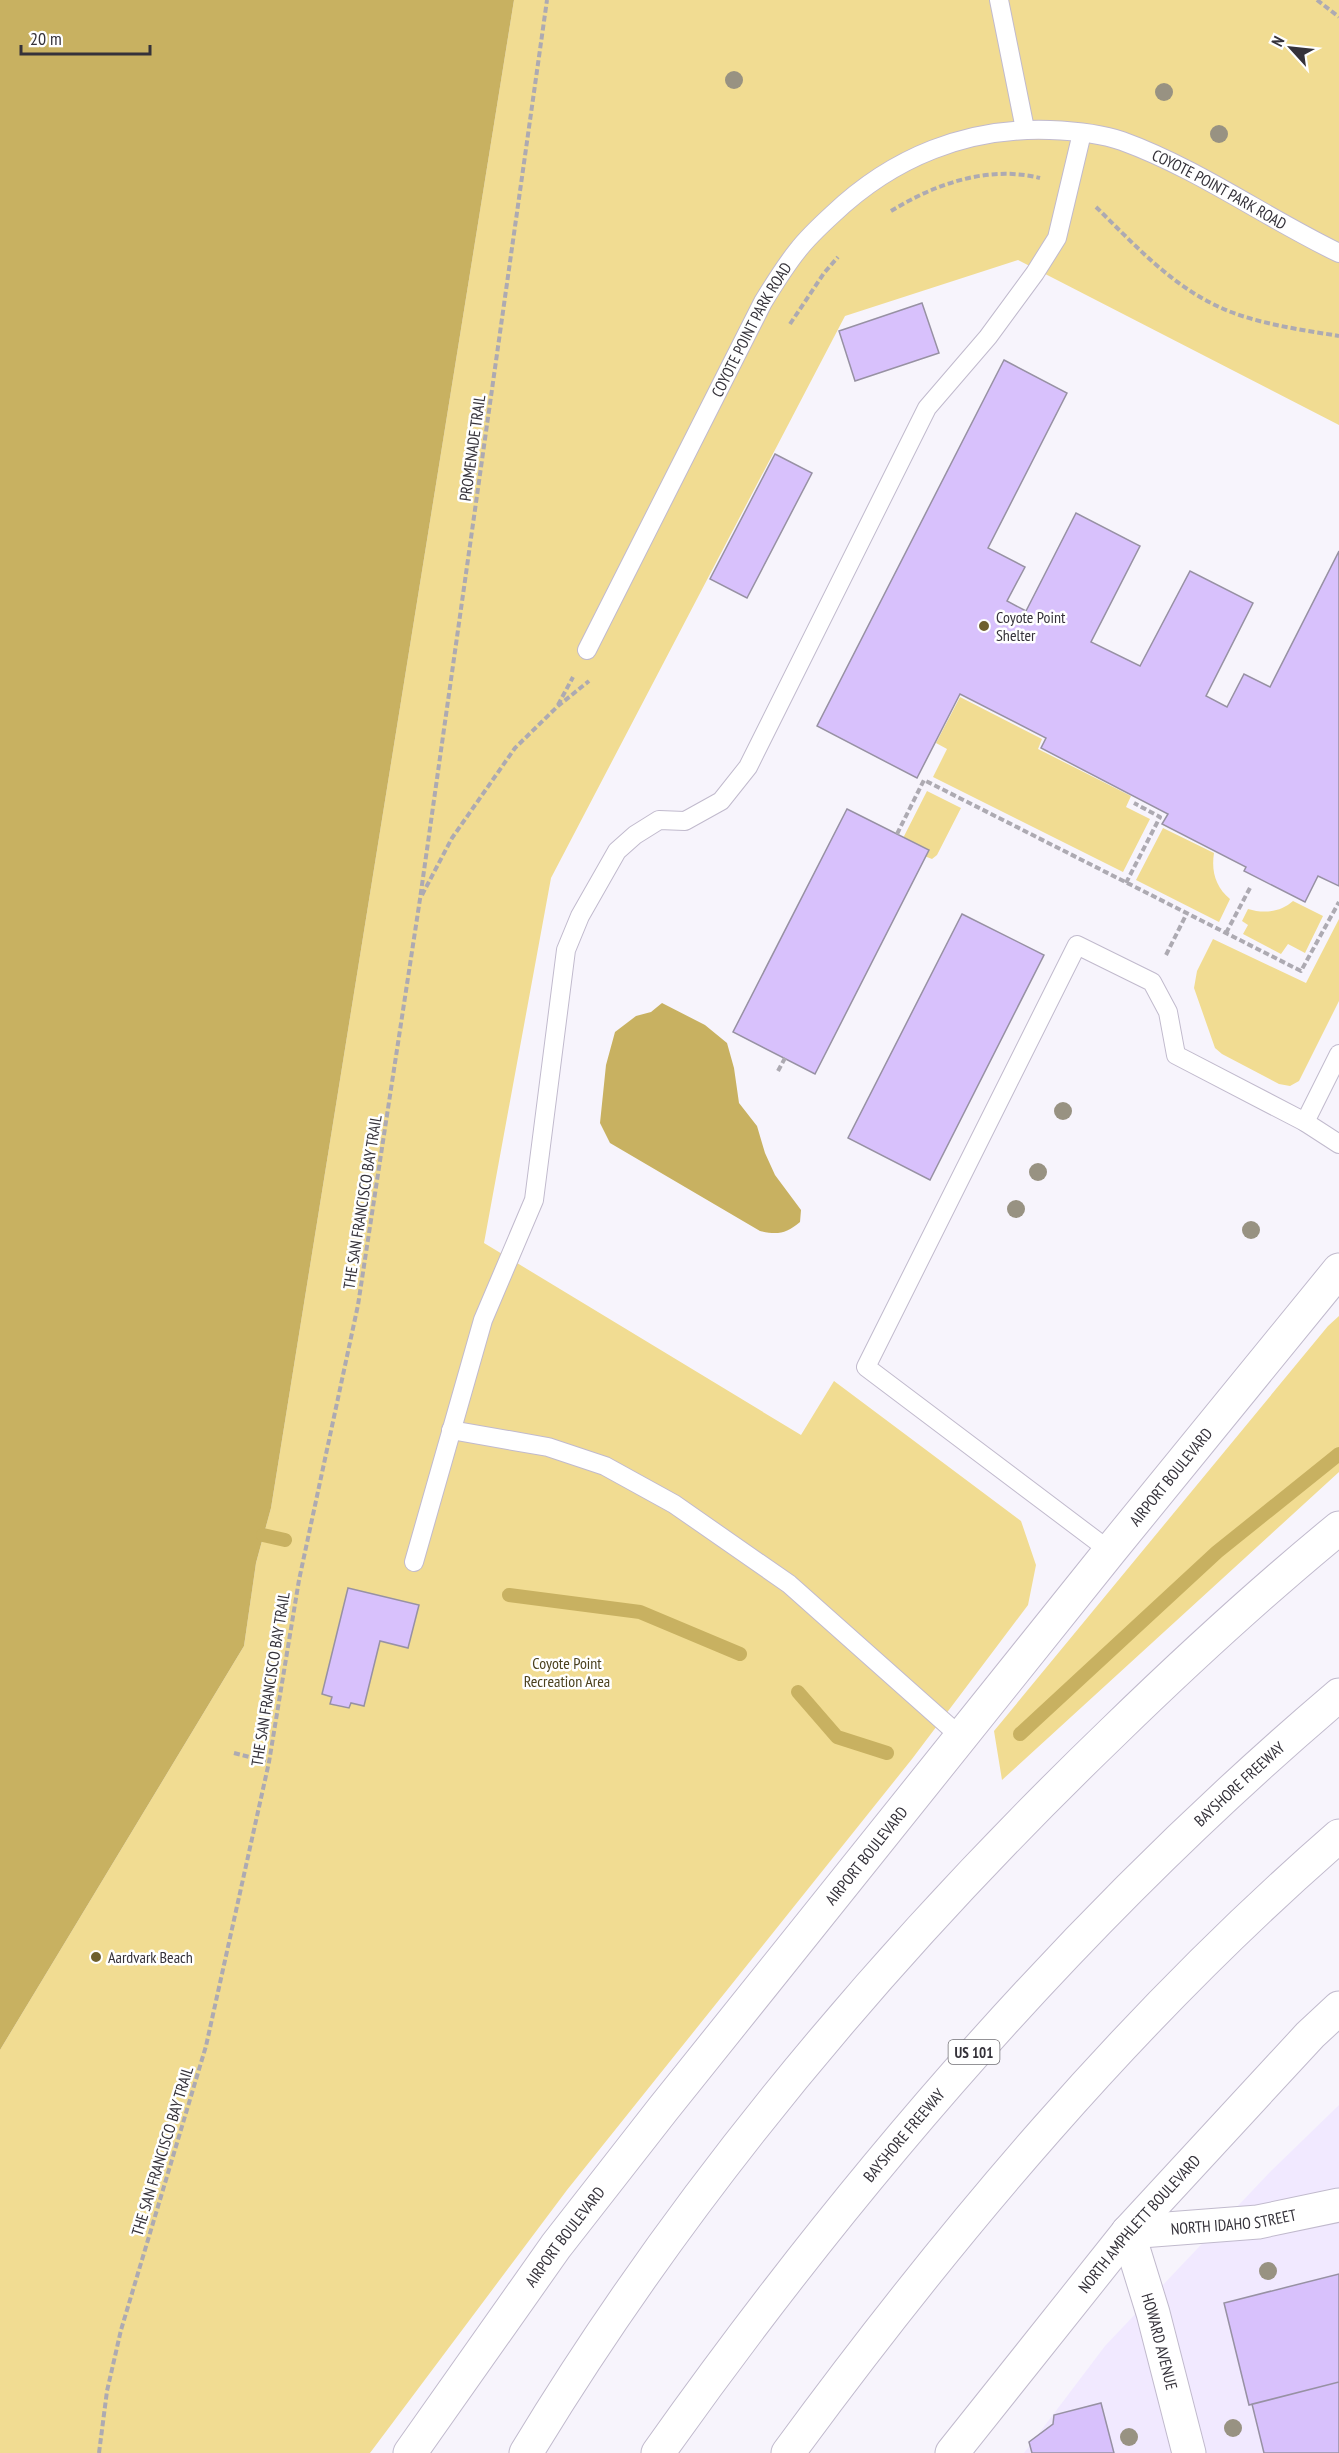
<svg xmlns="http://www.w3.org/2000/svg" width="1339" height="2453" viewBox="0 0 1339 2453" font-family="'PT Sans Narrow',sans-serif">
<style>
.built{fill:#f1e9ff}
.green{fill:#f1dc92}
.water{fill:#c8b161}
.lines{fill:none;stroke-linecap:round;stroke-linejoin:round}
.stream{stroke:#c8b161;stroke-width:14}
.building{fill:#d8c1fc;stroke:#9791a3;stroke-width:1.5}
.lane-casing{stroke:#c1bacd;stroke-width:20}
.street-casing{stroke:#c1bacd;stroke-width:35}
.secondary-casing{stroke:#c1bacd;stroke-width:35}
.highway-casing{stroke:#c1bacd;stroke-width:35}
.path{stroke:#adaab2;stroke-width:4;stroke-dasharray:6 3;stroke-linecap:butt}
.lane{stroke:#fff;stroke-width:18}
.street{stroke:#fff;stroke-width:33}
.secondary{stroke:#fff;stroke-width:33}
.highway{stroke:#fff;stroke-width:33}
.tree{fill:#989282}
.poi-dot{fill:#6f602e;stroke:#fff;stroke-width:2}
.labels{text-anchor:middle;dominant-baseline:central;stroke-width:5;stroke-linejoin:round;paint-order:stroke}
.shield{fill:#fff;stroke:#727075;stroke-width:1.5}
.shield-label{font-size:15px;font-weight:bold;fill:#35323a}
.street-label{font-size:16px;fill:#35323a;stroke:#fff}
.poi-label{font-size:16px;fill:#35323a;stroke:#fff;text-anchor:start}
.park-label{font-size:16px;fill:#4b411e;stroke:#fff}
</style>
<rect width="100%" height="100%" fill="#f7f4fc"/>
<path class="built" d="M1339,2105V2453H1024L1105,2346L1270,2172Z"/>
<path class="green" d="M514,0H1339V425L1018,260L845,316L551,878L484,1243L801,1435L834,1381L1021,1521L1036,1565L1028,1605L912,1759L567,2190L370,2453H0V2050L244,1646L256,1563L271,1508Z
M960,697L1042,739L1038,749L1131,796L1126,807L1150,819L1123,872L933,777L947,749L936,743Z
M927,791L961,808L937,855L932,859L899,846Z
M1163,828L1214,853C1211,872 1216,887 1230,899L1219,922L1136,880Z
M1293,901L1323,916L1305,953L1288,944L1281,954L1243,934L1248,925L1242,921L1248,909C1264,914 1281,912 1293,901Z
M1339,919V1001L1299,1081L1290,1086L1279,1084L1222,1054L1215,1048L1194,988L1197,971L1213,939L1306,983Z
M1339,1316V1472L1002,1780L994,1731L1328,1326Z"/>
<path class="water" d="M0,0H514L271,1508L256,1563L244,1646L0,2050Z
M662,1003L705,1025L727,1043L734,1068L739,1103L757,1126L765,1153L775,1175L801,1210L800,1222C786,1234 777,1235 760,1231L610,1143L600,1123L606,1065L615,1032L636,1016L651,1012Z"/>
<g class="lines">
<path class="stream" d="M263,1535L285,1540
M509,1595L640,1612L740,1654
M798,1692L837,1737L887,1753
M1020,1734L1217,1552L1339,1454"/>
</g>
<path class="building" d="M922,303L939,353L855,381L839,331Z
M1004,360L1067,393L988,548L1025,567L1007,601L1026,611L1076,513L1140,546L1091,642L1140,666L1190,571L1253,603L1206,696L1227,707L1244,674L1270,687L1339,551V886L1318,876L1305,902L1244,871L1246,867L1162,824L1168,814L1041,748L1046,738L960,694L917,778L817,726Z
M775,454L812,473L747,598L710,579Z
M847,809L929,850L815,1074L733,1032Z
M962,914L1044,955L930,1180L848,1138Z
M348,1588L419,1605L408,1648L380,1641L364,1706L351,1703L349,1708L330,1704L332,1697L322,1694Z
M1339,2274V2382L1249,2405L1224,2303Z
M1339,2382V2453H1264L1252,2404Z
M1101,2403L1114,2453H1032L1029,2442L1053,2424L1054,2415Z"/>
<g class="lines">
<defs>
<g id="lane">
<path d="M999,0L1025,129"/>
<path id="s1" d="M587,650L763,302C774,284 785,266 798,250C808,237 821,225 833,214C893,157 967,127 1050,130C1074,131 1099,133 1122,141C1199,169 1266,218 1339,253"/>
<path d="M1305,1122L1339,1054"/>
<path d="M451,1430L548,1447L605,1466L674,1504L789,1584L961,1737"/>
<path d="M1110,1551L866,1367L1077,945L1152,982L1168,1012L1176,1055L1305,1122L1339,1144"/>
<path d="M414,1562L483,1320L534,1200L566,950L580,916L617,851L635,835L659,820L685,821L721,801L748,767L927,408L988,337L1035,273L1057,238L1082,133"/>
</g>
<g id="street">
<path id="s2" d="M1128,2232L1258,2222L1339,2205"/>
</g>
<g id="secondary">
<path id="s3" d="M1128,2232L1153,2313L1189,2453"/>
<path id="s4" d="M410,2453L556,2246L663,2109L1110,1551L1339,1270"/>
<path id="s5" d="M952,2453L1128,2232L1310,2035L1339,2008"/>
</g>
<g id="highway">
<path d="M526,2453C687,2187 890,1947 1113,1732C1186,1661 1261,1592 1339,1528"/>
<path id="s6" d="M658,2453C855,2175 1079,1916 1339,1695"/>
<path d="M788,2453C951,2231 1131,2017 1339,1836"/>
</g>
</defs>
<use href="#lane" class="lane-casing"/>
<use href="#street" class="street-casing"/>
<use href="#secondary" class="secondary-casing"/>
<use href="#highway" class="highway-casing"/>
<path class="path" d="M1317,0L1339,17
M1096,207C1137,247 1176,291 1231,312C1265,325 1303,330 1339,336
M891,211C935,184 988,165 1040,178
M790,324L824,273L838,257
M558,705L573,677
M897,834L924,780L1301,971L1339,902
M1126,883L1160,817L1134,803
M422,895L452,838L515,748L558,706L589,681
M1226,933L1251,886
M1166,955L1187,913
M778,1071L785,1058
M234,1753L269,1762
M99,2453L107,2391L121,2330L206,2046L269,1762L299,1580L358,1305L420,899L547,0"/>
<use href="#lane" class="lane"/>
<use href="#street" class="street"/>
<use href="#secondary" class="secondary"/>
<use href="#highway" class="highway"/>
</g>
<g class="tree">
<circle cx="734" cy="80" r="9"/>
<circle cx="1164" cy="92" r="9"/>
<circle cx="1219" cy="134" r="9"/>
<circle cx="1063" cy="1111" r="9"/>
<circle cx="1038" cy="1172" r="9"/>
<circle cx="1016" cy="1209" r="9"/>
<circle cx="1251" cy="1230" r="9"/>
<circle cx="1268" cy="2271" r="9"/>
<circle cx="1233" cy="2428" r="9"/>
<circle cx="1129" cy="2437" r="9"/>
</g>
<g class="poi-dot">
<circle cx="984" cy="626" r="6"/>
<circle cx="96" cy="1957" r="6"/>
</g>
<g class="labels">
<rect class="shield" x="948.5" y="2040" width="51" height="24" rx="4.5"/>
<g class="shield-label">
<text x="974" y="2052">US 101</text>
</g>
<g class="street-label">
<text stroke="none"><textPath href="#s1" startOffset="924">COYOTE POINT PARK ROAD</textPath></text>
<text stroke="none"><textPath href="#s1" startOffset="360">COYOTE POINT PARK ROAD</textPath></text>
<text transform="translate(472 448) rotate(-82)">PROMENADE TRAIL</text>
<text transform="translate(362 1202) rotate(-81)">THE SAN FRANCISCO BAY TRAIL</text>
<text stroke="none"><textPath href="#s4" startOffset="1238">AIRPORT BOULEVARD</textPath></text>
<text transform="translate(270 1679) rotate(-81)">THE SAN FRANCISCO BAY TRAIL</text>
<text stroke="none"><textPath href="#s6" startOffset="888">BAYSHORE FREEWAY</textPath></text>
<text stroke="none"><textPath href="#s4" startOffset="752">AIRPORT BOULEVARD</textPath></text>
<text stroke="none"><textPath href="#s6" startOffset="402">BAYSHORE FREEWAY</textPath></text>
<text transform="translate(162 2151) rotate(-73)">THE SAN FRANCISCO BAY TRAIL</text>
<text stroke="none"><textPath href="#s2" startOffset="106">NORTH IDAHO STREET</textPath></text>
<text stroke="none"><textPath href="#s5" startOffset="296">NORTH AMPHLETT BOULEVARD</textPath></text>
<text stroke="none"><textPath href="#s4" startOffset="266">AIRPORT BOULEVARD</textPath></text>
<text stroke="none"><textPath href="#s3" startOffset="114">HOWARD AVENUE</textPath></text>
</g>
<g class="poi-label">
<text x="996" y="617">Coyote Point<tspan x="996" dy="18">Shelter</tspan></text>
<text x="108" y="1957">Aardvark Beach</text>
</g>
<g class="park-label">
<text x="567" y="1663">Coyote Point<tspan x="567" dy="18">Recreation Area</tspan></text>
</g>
</g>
<g transform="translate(1291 48) rotate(297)" stroke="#ffffff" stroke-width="4.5" paint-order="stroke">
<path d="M0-4.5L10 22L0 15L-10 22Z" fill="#35323a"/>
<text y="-9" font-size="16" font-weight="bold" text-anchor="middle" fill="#35323a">N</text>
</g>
<path d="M21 45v9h129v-9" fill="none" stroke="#35323a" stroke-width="3"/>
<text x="30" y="45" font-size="18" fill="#35323a" stroke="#ffffff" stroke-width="4.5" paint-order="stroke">20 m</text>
</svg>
